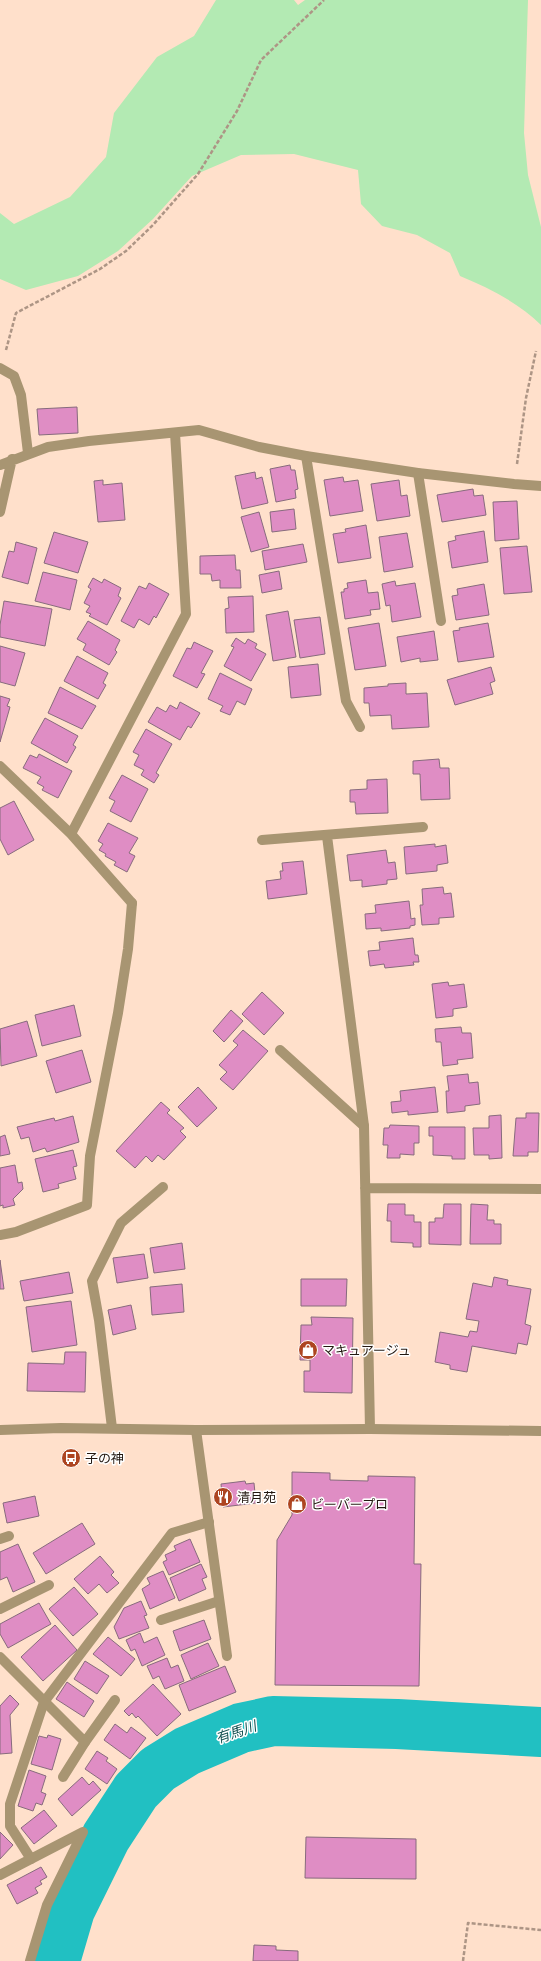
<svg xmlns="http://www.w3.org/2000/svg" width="541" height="1961" viewBox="0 0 541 1961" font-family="Roboto,'Noto Sans JP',sans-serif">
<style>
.green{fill:#b3eab3}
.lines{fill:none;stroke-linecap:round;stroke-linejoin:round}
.river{stroke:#21c0c2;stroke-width:50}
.building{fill:#df8dc4;stroke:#876b7d}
.path{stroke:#ad9585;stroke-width:2.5;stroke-dasharray:4 2;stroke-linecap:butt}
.service{stroke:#a89572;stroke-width:10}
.minor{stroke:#a89572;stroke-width:10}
.tertiary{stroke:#a89572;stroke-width:10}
.labels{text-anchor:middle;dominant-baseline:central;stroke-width:3;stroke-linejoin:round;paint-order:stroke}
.poi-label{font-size:13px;fill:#231811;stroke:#fff;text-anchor:start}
.water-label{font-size:14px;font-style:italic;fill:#155252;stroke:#fff}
</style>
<rect width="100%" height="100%" fill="#ffe0cb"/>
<path class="green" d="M216,0H294L298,5L305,0H528L524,133L528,175L541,227V325C519,303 489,288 460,276L450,253L417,235L382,226L361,204L358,170L294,154L241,155L192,176L153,219L118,251L78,276L26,290L0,279V213L14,224L70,197L106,157L114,113L157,57L194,36Z"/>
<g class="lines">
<path class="river" d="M55,1961L70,1910L106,1837L136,1791L158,1769L187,1751L241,1728L273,1721L397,1724L541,1732"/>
</g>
<path class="building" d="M77,407L78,433L39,435L37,409Z
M290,465L291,470H295L298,489L295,490L296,498L276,502L270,469Z
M255,472L256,479L262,477L268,503L242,509L235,476Z
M343,477L344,482L358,480L363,511L330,516L324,480Z
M103,480V485L122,483L125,520L98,522L94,481Z
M399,480L401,496L407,495L410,516L377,521L371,484Z
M473,489L474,496L483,495L486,515L442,522L437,495Z
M517,501L519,539L495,541L493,502Z
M294,509L296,529L272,532L270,512Z
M259,512L269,547L251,552L241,517Z
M366,525L371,558L338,563L333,534L346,532L345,529Z
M484,531L488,562L452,568L448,542L456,540L455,536Z
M54,532L88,542L78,573L44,563Z
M407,533L413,567L384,572L379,537Z
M16,542L37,548L28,584L2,577L9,551L14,552Z
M303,544L307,562L265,570L262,551Z
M527,546L532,592L504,594L500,548Z
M235,555L236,570H240L241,588H220V580L212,581L211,574H200V556Z
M279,571L282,589L262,593L259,575Z
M43,572L77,580L70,610L35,601Z
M93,578L102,583L104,579L121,588L118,596L121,598L107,625L89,616L91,614L86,612L90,606L84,603L91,589L88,587Z
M366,580L368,593L378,592L380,609L370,610L371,615L345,619L341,592H344V589L348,588L347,583Z
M395,581L396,586L415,583L421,617L392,622L390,605L386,606L382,584Z
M149,583L169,594L156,618L154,616L149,625L139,619L134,628L121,621L139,586L146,589Z
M484,584L489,615L456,620L452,596L458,595L457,589Z
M253,596L254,632L226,633L225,609L229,608L228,597Z
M4,601L52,609L45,646L0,637V625Z
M288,611L296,657L273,661L266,615Z
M320,617L325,654L300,658L294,620Z
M88,621L120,640L115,650L117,652L109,665L83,650L86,644L77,639Z
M379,623L386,666L355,670L348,628Z
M488,623L494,657L458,662L453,631L460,630L459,628Z
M434,631L438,660L420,662V658L401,662L397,637Z
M236,638L245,644L248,639L257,644L255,648L266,654L251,681L224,666L234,647L231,646Z
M194,642L213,651L201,673L205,674L197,688L173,676L187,648L191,649Z
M0,646L25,653L15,686L0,682Z
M77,656L108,673L103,683L106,685L98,699L64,681Z
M318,664L321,695L291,698L288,667Z
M491,667L495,681L490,683L493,694L455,705L447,680Z
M220,673L252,689L245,705L237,701L230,715L220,711L223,706L208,699Z
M406,683V694L427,693L429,727L392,729L391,715L370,716L369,703H364V688L388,686V684Z
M60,687L96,706L82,729L48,713Z
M0,696L10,699L7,706L10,707L0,742Z
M180,702L200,713L191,728L188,726L180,740L148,722L157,707L166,712L170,705L177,709Z
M45,718L78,736L73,745L76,747L67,763L31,743Z
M146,729L172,744L156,773L159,775L154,783L141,775L144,770L134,765L139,755L133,752Z
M39,754L72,771L58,798L42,790L44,787L37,783L41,777L23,768L30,755L37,758Z
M439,759L440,768H449L450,799L421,800L420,774H413V761Z
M122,775L148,789L131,822L110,811L115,801L109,798Z
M387,779L388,813L356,814L355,802H350V790L367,789V780Z
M14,801L34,840L8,855L0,839V808Z
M108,823L138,838L129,853L135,856L127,872L114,865L116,862L105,856L106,854L99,850L103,844L98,841Z
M435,844V847L446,845L448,863L437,865V871L406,874L404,847Z
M386,850L388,863L395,862L397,879L387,880V884L362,887V880L350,881L347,855Z
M303,861L307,894L268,899L266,881L281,879L280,871H283L282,863Z
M443,887L444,894L451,893L454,917L439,918V924L422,925L420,905H423L422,889Z
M409,901L411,919L415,918V925L410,926V928L381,931V928L366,929L365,914L376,913L375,905Z
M413,938L415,955H418L419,962H413L414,965L385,968L384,964L370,966L368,951L380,950L379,942Z
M448,982L449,986L464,984L467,1007L453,1009V1016L436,1018L432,984Z
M262,992L284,1013L264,1035L242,1014Z
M74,1005L81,1036L42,1046L35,1015Z
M231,1010L243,1021L224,1042L213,1031Z
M27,1021L37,1056L1,1066L0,1029Z
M461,1027L462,1033H471L473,1058L457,1060L458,1064L443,1066L441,1042H436L435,1029Z
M243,1030L268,1051L233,1090L220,1079L227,1072L219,1065L238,1045L233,1041Z
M82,1050L91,1082L56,1093L46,1061Z
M468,1074L469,1083L478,1082L480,1104L465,1106V1111L447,1113L446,1091H449L447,1076Z
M198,1087L217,1108L197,1127L178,1107Z
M435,1087L438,1112L408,1115V1111L392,1113L391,1102L401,1101L400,1091Z
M161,1102L170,1110L167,1113L184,1128L180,1131L186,1137L164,1160L158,1155L152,1162L146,1156L135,1168L116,1151Z
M526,1113H539L538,1152H528V1156H513L516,1118H526Z
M501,1115L502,1158L489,1159V1155H474L473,1128H489V1116Z
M73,1116L79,1142L47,1152L45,1148L33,1152L29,1137L21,1139L17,1127L54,1118L55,1121Z
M390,1125L419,1126V1143H414V1155L400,1154V1158H387L388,1145H383L384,1128H389Z
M429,1127H465V1159H452V1156L433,1155V1136H429Z
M5,1135L10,1154L0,1156V1137Z
M73,1150L77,1166L73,1167L76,1179L58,1184L59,1188L43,1192L35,1159Z
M15,1165L18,1183L22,1182L23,1189L13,1199L15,1205L3,1208V1205L0,1206V1168Z
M388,1204H405V1215H414V1222H421V1247H413V1243L391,1242V1221H387Z
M444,1204H461V1245L429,1244V1222H435V1218H443Z
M471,1204L488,1205L487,1220H494V1224H501V1244H470Z
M182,1243L185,1269L154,1273L150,1248Z
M144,1254L148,1278L117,1283L113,1258Z
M0,1260L4,1289H0Z
M69,1272L73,1293L24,1301L20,1281Z
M494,1277L508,1280L507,1285L531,1289L525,1324L531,1326L527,1345L518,1343L516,1354L472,1346L467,1372L450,1369V1365L435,1362L440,1332L468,1337L470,1331L477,1332L479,1321L466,1319L473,1283L492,1287Z
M301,1279H347L346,1306H301Z
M182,1284L184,1312L152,1315L150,1287Z
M71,1301L77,1345L32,1352L26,1307Z
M131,1305L136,1329L113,1335L108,1310Z
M311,1317L353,1318L352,1393L304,1392V1371H310V1360H300L301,1325H312Z
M65,1352H86L85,1392L27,1391L28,1363L64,1364Z
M292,1472L330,1473V1480L368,1481V1476L415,1477L414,1564H421L419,1686L275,1685L277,1540L292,1515Z
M245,1481L246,1484L254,1483L256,1503L223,1507L221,1484Z
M35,1496L39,1516L7,1523L3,1503Z
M82,1523L95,1544L46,1574L33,1553Z
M190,1539L200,1562L169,1575L163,1562L167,1560L165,1555L176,1550L174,1546Z
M18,1544L35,1582L13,1592L7,1577L0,1580V1552Z
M100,1556L114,1572L111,1575L119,1583L107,1593L99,1584L88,1594L74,1579Z
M201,1564L207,1577L202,1579L206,1589L179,1601L170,1578Z
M163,1571L175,1598L150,1609L142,1589L150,1584L147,1578Z
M74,1587L98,1614L73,1636L49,1609Z
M141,1601L147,1615L144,1616L149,1628L119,1639L114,1627L124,1608Z
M39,1603L51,1624L8,1648L0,1634V1624Z
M204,1620L211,1639L180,1651L173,1631Z
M55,1625L77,1650L43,1681L21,1657Z
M140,1633L144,1643L157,1637L165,1655L142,1666L135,1649L131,1651L126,1640Z
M108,1637L135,1659L121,1676L93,1654Z
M208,1643L219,1666L191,1679L181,1655Z
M167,1658L171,1668L178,1665L184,1681L165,1689L159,1676L153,1679L147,1666Z
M85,1661L109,1676L97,1694L74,1679Z
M225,1666L236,1692L189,1711L179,1685Z
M67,1682L94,1701L84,1717L56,1699Z
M153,1684L181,1714L157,1736L138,1716L136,1718L132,1713L129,1716L124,1711Z
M10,1695L19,1704L10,1715L12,1753L0,1754V1706Z
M115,1724L127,1733L131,1727L146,1738L130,1759L104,1740Z
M48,1735L61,1739L52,1770L31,1764L39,1736L47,1738Z
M97,1751L108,1758L106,1761L117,1769L107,1784L85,1769Z
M29,1770L46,1776L41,1792L46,1794L42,1805L36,1803L33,1811L18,1806Z
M82,1777L89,1785L93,1781L101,1790L72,1816L58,1799Z
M44,1810L57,1826L34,1844L21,1828Z
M0,1832L13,1845L0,1859Z
M306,1837L416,1839V1879L305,1878Z
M41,1867L47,1877L40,1881L42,1884L35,1888L38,1893L17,1904L7,1885Z
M254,1945L276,1946V1950L298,1951V1961H253Z"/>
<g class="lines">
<path class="path" d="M6,350L16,313L100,269L126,251L153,225L198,174L237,111L261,60L324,0
M517,464L526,398L536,351
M463,1961L468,1923L541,1930"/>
<path class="service" d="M0,368L14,376L21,395L28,453
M306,456L346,701L360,727
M418,473L441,621
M280,1050L364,1126
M0,1235L16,1232L87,1205L90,1156L118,1013L128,949L132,903
M112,1428L99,1320L92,1281L121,1223L163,1187
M0,1539L9,1536
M0,1609L49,1585
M161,1620L219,1601
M63,1777L85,1742
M31,1859L10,1826V1804L44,1702L172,1533L209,1522"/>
<path class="minor" d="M0,465L48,447L89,441L199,430L259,447L306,456L418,473L514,484L541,486
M0,512L12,459
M0,766L71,834L132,903
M71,834L186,614L175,433
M327,836L364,1126L370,1429
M262,840L423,827
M365,1188L541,1189
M196,1430L227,1656
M0,1657L85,1742L115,1700
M0,1875L83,1832
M30,1961L47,1905L83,1832"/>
<path class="tertiary" d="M0,1430L61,1428L196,1430L370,1429L541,1431"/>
</g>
<defs>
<symbol id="shop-disc" viewBox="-11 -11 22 22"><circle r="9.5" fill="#ad4521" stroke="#fff"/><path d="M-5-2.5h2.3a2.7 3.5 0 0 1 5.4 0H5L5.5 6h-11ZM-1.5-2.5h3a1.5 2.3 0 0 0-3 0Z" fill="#fff"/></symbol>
<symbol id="bus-disc" viewBox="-11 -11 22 22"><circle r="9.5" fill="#ad4521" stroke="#fff"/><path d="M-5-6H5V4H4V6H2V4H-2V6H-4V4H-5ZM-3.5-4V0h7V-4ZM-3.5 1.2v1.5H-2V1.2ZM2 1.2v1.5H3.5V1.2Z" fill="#fff"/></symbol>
<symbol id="restaurant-disc" viewBox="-11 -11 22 22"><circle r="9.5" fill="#ad4521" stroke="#fff"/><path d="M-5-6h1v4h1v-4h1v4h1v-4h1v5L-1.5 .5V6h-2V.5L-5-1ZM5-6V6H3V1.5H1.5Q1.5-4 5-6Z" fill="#fff"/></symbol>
</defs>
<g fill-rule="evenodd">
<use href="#shop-disc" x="297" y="1339" width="22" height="22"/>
<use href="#bus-disc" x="60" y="1447" width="22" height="22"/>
<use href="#restaurant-disc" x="212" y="1486" width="22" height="22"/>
<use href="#shop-disc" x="286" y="1493" width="22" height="22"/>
</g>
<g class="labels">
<g class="poi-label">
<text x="322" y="1350">マキュアージュ</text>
<text x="85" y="1458">子の神</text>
<text x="237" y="1497">清月苑</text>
<text x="311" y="1504">ビーバープロ</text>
</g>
<g class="water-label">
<text transform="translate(236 1732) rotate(-19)">有馬川</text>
</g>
</g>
</svg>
